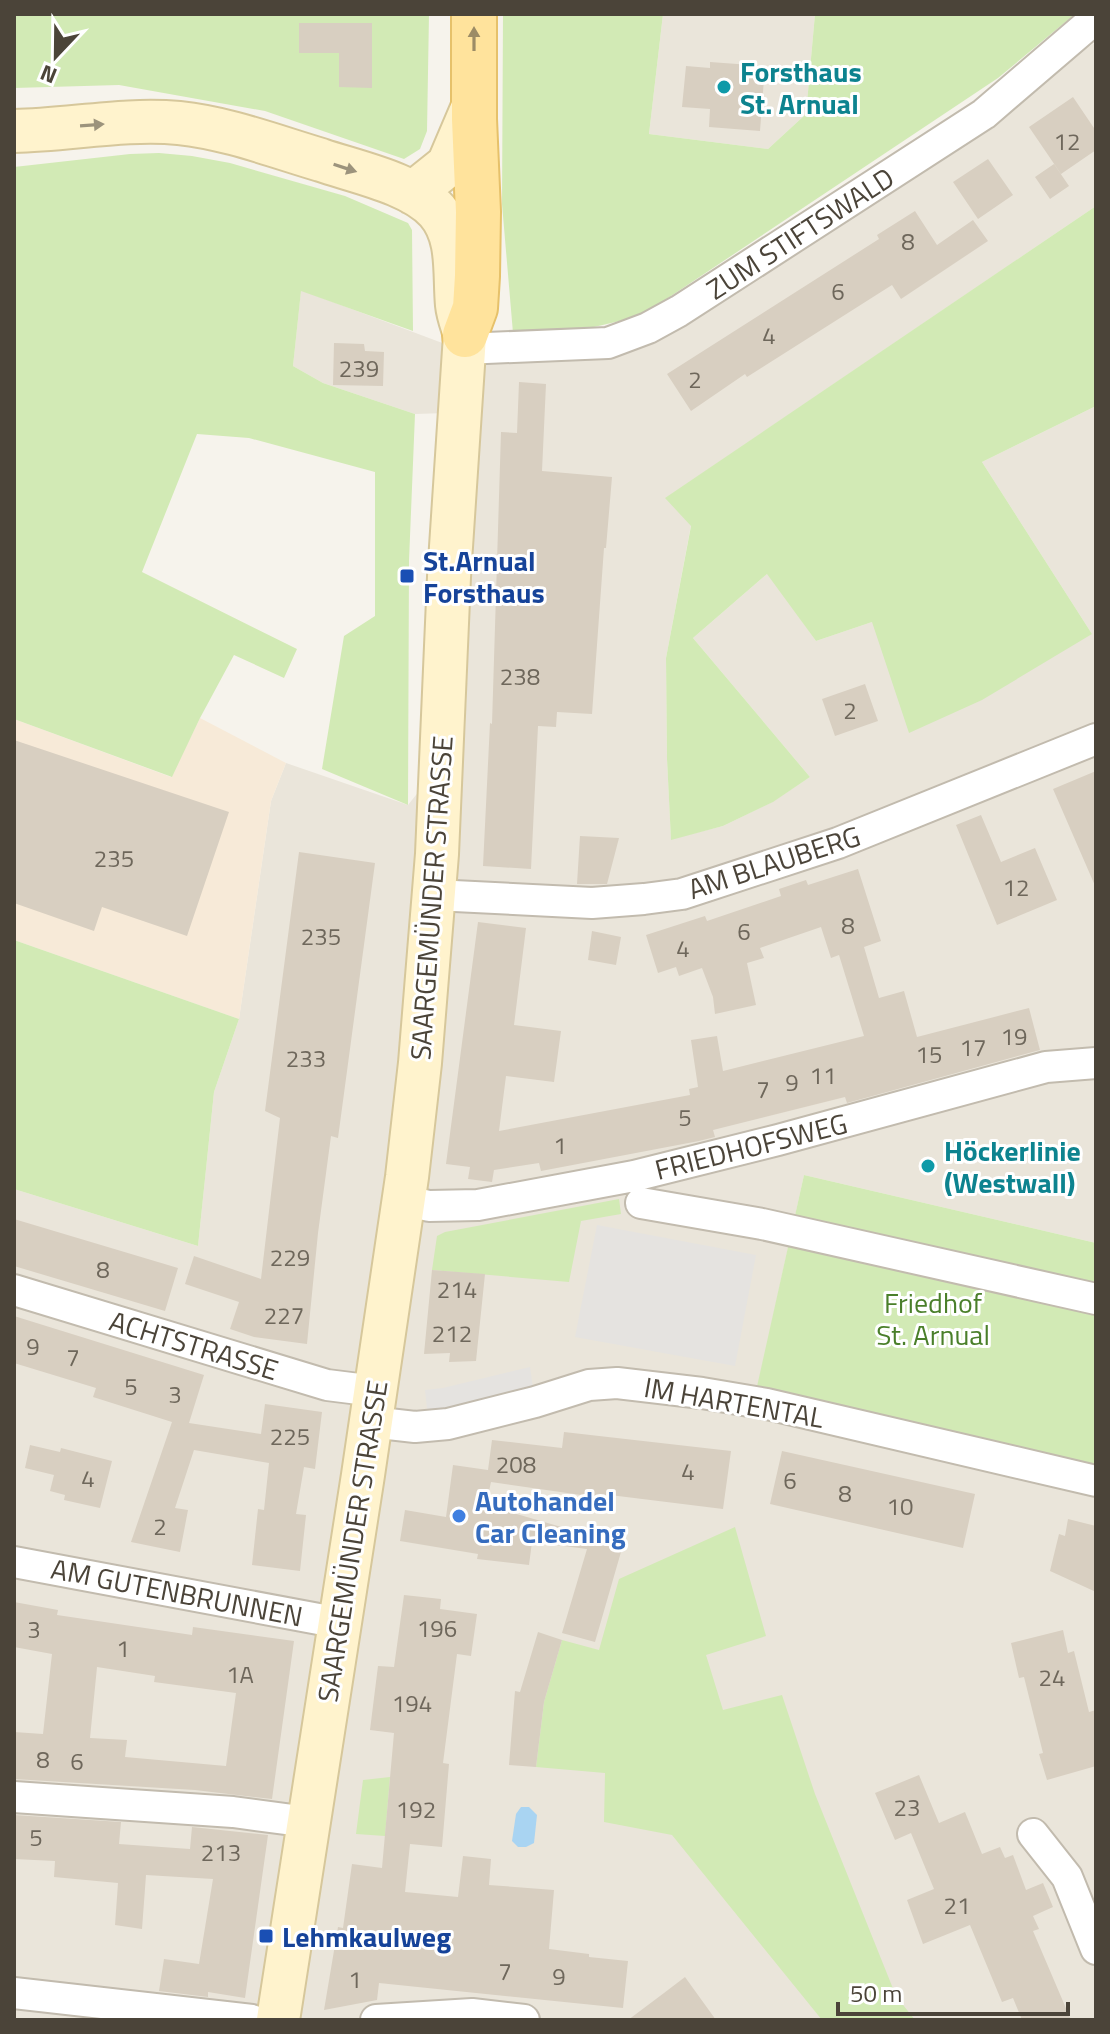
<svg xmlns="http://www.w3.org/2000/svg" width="1110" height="2034" viewBox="0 0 1110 2034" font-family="'Titillium Web',sans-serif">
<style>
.residential{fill:#eae5da}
.commercial{fill:#f7ead8}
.green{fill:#d2eab5}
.parking{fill:#e5e3e0}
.water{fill:#a9d4f2}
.building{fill:#d8cfc1;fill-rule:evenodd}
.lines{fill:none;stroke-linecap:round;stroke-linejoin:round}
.street-casing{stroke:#c2bbae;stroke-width:34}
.secondary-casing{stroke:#d6c79b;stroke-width:46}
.primary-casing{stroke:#e6c16a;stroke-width:48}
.street{stroke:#fff;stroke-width:30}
.secondary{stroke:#fff3cd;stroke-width:42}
.primary{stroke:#ffe39c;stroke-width:44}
.oneway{fill:#9c8c66}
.oneway2{fill:#9c937c}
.culture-dot{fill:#0f9aa8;stroke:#fff;stroke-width:3}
.transit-dot{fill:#1a4fb4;stroke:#fff;stroke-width:3}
.shop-dot{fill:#3f7fe0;stroke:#fff;stroke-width:3}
.labels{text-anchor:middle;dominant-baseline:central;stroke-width:6;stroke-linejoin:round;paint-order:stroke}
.number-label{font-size:24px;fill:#6e675b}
.culture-label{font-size:28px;font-weight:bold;fill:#0d838f;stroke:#fff;text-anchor:start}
.street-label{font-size:28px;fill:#4b4439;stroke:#fff}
.transit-label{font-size:28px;font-weight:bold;fill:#164399;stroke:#fff;text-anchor:start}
.park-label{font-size:28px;fill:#4a7f2a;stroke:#fff}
.shop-label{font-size:28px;font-weight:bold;fill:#366cbe;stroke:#fff;text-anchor:start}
</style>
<rect width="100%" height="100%" fill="#f6f3ec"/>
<path class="residential" d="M663,14H815L806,114L768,149L649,134Z
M1096,42V206L666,498L691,525L666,658L667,759L671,839L723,826L772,802L810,777L693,638L768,573L816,641L872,622L1092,634L982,462L1096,406V1243L804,1175L757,1390L1096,1470V2020H14V1189L198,1246L214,1092L239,1019L271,801L286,763L408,805L465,734L478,412L415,414L323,383L293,366L301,290L469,353L679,316Z"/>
<path class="commercial" d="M200,718L286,763L271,801L239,1019L14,940V719L171,777Z"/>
<path class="green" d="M14,14H429L427,131L420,149L404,159L265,111L119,85L14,88Z
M503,14H663L649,134L768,149L806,114L815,14H1075L998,78L647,312L624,320L594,327L513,333L502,204Z
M159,153L192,156L230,163L345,196L408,223L412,230L413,331L301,291L293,366L323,383L415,414L409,561L408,805L322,769L344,636L375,616V472L249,438L197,434L142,572L297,649L284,678L234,655L200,718L172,777L14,719V167L130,154Z
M1096,206V406L982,462L1092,634L982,700L909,733L872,622L816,641L767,574L693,638L810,777L773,802L723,826L671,840L667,759L666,658L691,526L665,498Z
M14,940L239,1019L214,1092L198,1246L14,1189Z
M804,1175L1096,1243V1470L756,1391Z
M619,1199L621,1214L581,1221L569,1282L432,1270L437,1236L445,1232Z
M735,1527L766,1636L706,1655L723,1710L782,1695L815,1794L896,1996L915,2020H822L672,1835L604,1822L605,1773L536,1767L544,1702L562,1640L599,1650L619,1579Z
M390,1777L385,1836L356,1834L363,1780Z"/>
<path class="parking" d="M597,1225L756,1255L735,1366L575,1337Z
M530,1367L535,1402L429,1427L425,1390L443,1388Z"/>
<path class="water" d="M521,1807H529L537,1815L534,1843L526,1847H518L512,1841L516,1814Z"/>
<path class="building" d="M299,23H372V88L339,87V53H299Z
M710,62L765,66L760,131L709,127L710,109L682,107L686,66L710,68Z
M1073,97L1096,131V150L1061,174L1029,127Z
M988,159L1013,195L978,219L953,182Z
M1054,164L1069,186L1050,199L1035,177Z
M915,211L937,245L973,220L988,241L901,299L892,285L747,377L745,374L691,411L667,374L879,239L877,235Z
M334,343L364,344L365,351L384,352L383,386L333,385Z
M519,382L546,384L542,471L612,477L606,548H604L592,714L557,712L556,727L538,726L531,869L483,866L490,723L492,724L501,432L517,433Z
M865,684L878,721L835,736L822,699Z
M14,740L229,812L187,936L102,907L94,931L14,903Z
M1096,771V888L1053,789Z
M981,815L1001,862L1035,848L1057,900L997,925L956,825Z
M580,836L619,838L607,884H577Z
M299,852L375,863L338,1138L331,1136L318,1233L307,1344L254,1337L230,1329L239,1302L185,1284L194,1256L261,1279L280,1118L265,1111Z
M858,869L881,941L864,947L879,998L904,991L917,1037L1029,1008L1040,1050L847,1103L845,1097L713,1130L715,1137L699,1141L541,1171L539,1163L494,1170L492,1182L468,1179L470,1167L446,1164L478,922L526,928L514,1025L561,1031L554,1082L506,1076L499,1131L690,1095L689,1089L698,1087L691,1040L717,1036L723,1071L864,1036L839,955L831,958L821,927L760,948L764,958L747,963L756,1005L715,1014L713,997L702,968L679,976L676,967L658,973L646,935L705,916L707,921L781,896L779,889L806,880L808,885Z
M592,931L621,937L616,965L588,960Z
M14,1219L178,1268L165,1311L14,1266Z
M432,1270L485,1274L476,1361L449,1362L450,1353L424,1354Z
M14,1316L204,1375L189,1423L261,1434L265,1404L322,1412L315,1469L304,1467L296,1514L306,1515L300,1571L252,1565L258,1509L264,1510L269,1463L229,1456L194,1450L175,1508L188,1510L180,1552L131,1542L172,1422L93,1397L96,1388L14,1363Z
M564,1432L731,1451L723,1509L610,1495L609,1499L491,1482L486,1505L623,1545L595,1642L562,1633L587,1549L532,1542L529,1565L477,1559L478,1554L400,1541L405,1510L446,1517L453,1465L488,1470L492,1440L562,1448Z
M30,1445L60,1452L61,1448L112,1461L100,1508L64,1500L65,1495L50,1491L54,1475L25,1468Z
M782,1451L975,1494L963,1548L770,1504Z
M1068,1519L1096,1526V1592L1050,1571L1059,1534L1065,1536Z
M404,1595L441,1599L440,1609L477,1614L471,1656L457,1654L443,1763L449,1764L442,1847L410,1844L405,1892L458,1897L463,1856L491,1859L489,1885L554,1890L549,1949L589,1954V1957L628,1961L623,2008L379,1983L377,2000L324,2010L338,1927L343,1928L352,1864L382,1868L394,1733L370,1730L378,1666L394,1667Z
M14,1602L58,1610L57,1615L192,1635L193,1627L294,1641L272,1799L195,1790L14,1779V1732L43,1734L52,1654L14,1647ZM97,1667L155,1676L154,1682L236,1693L226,1766L125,1757L127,1740L90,1738Z
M1063,1630L1068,1653L1074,1651L1089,1712L1096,1710V1766L1047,1780L1039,1754L1043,1753L1024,1677L1019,1678L1011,1643Z
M538,1632L562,1640L544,1702L536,1767L509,1765L515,1691L520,1692Z
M919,1775L939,1823L965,1812L982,1854L1000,1847L1005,1858L1013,1855L1026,1890L1043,1883L1053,1907L1033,1916L1039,1929L1033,1931L1071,2020H1022L1013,1998L1002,2002L970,1925L923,1944L907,1900L934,1889L911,1833L895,1840L875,1793Z
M14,1815L121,1822L119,1844L190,1849L192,1827L268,1835L245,1998L208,1992V1997L159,1991L164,1959L199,1964L213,1879L146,1875L142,1929L115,1925L118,1883L54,1877L55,1861L14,1859Z
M685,1977L716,2020H628L664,1993Z"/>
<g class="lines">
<defs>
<path id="street" d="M463,349L608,343L648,328L679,311L984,114L1096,18
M434,895L592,903L644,899L682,894L838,843L1096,739
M403,1200L429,1206L478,1205L634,1176L778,1140L1046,1067L1096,1063
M641,1203L762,1224L1096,1299
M14,1290L327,1385L375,1391
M371,1422L415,1427L448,1424L535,1402L589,1385L617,1383L702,1393L767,1404L1096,1481
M14,1562L340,1623
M14,1797L233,1812L308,1822
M1033,1834L1067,1877L1096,1949
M14,1993L252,2020
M376,2020L472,2014L524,2020"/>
<path id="secondary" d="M14,131C69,130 124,118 179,123C227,128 274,146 321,160C356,172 412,183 437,211C460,237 454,274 457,305C458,315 462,325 465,335L449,577L437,854L420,1063L407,1177L363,1475L278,2020
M413,193L448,165L474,104"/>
<path id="primary" d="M465,335L475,308L477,276L478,212L474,119V14"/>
</defs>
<use href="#street" class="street-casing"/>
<use href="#secondary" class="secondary-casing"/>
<use href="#primary" class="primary-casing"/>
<use href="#street" class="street"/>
<use href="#secondary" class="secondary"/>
<use href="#primary" class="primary"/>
</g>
<defs><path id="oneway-solid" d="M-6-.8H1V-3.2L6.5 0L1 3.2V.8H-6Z" transform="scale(2)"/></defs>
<use class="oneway" href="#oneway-solid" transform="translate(474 39) rotate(-90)"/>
<g class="oneway2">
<use href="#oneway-solid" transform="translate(92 125) rotate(-4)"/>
<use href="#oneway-solid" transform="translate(345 168) rotate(18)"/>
</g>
<g class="culture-dot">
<circle cx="724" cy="87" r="8"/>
<circle cx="928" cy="1166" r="8"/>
</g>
<g class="transit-dot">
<rect x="399" y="568" width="16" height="16" rx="4"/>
<rect x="258" y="1928" width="16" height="16" rx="4"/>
</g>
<circle class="shop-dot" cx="459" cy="1516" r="8"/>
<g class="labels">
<g class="number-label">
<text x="1067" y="141">12</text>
<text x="908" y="241">8</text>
<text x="838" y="291">6</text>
<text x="769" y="335">4</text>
<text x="359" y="368">239</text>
<text x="695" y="379">2</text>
<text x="520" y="676">238</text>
<text x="850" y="710">2</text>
<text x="114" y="858">235</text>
<text x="1016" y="887">12</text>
<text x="848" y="925">8</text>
<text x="744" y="931">6</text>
<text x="321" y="936">235</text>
<text x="683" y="948">4</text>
<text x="1014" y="1036">19</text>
<text x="973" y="1047">17</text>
<text x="929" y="1054">15</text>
<text x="306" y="1058">233</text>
<text x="823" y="1075">11</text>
<text x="792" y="1082">9</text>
<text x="763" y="1089">7</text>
<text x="685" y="1117">5</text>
<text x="560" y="1145">1</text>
<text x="290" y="1257">229</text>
<text x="103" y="1269">8</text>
<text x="457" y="1289">214</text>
<text x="284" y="1315">227</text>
<text x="452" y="1333">212</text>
<text x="33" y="1346">9</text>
<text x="73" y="1357">7</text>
<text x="131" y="1386">5</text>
<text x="175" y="1394">3</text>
<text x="290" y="1436">225</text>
<text x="516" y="1464">208</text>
<text x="688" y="1471">4</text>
<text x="88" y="1478">4</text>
<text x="790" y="1480">6</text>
<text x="845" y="1493">8</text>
<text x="900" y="1506">10</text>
<text x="160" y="1526">2</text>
<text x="437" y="1628">196</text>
<text x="34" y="1629">3</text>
<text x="123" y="1648">1</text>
<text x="240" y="1674">1A</text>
<text x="1052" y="1677">24</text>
<text x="412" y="1703">194</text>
<text x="43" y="1759">8</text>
<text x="77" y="1761">6</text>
<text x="907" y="1807">23</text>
<text x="416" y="1809">192</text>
<text x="36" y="1837">5</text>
<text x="221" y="1852">213</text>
<text x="957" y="1905">21</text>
<text x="505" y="1971">7</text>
<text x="559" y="1976">9</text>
<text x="355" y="1979">1</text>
</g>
<g class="culture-label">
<text x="740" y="71">Forsthaus<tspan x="740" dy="32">St. Arnual</tspan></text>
<text x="944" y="1150">Höckerlinie<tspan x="944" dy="32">(Westwall)</tspan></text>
</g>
<g class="street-label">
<text transform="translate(800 233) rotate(-33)">ZUM STIFTSWALD</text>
<text transform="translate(774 862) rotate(-18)">AM BLAUBERG</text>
<text transform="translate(431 898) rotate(-86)">SAARGEMÜNDER STRASSE</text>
<text transform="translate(751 1146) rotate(-14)">FRIEDHOFSWEG</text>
<text transform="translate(194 1345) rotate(17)">ACHTSTRASSE</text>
<text transform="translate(734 1402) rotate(10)">IM HARTENTAL</text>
<text transform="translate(352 1541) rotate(-81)">SAARGEMÜNDER STRASSE</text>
<text transform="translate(177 1592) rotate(11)">AM GUTENBRUNNEN</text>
</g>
<g class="transit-label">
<text x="423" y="560">St.Arnual<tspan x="423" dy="32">Forsthaus</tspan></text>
<text x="282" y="1936">Lehmkaulweg</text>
</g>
<g class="park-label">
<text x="933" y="1302">Friedhof<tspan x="933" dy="32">St. Arnual</tspan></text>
</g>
<g class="shop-label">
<text x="475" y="1500">Autohandel<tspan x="475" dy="32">Car Cleaning</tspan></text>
</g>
</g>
<rect width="1110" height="2034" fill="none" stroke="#4b4439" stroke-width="32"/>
<g transform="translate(56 56) rotate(202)" stroke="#ffffff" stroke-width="6" paint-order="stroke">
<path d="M0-6L14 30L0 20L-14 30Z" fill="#4b4439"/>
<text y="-12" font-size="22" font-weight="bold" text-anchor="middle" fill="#4b4439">N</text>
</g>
<path d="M838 2002v12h230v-12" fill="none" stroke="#4b4439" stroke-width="4"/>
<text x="850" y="2002" font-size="24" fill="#4b4439" stroke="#ffffff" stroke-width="6" paint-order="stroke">50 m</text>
</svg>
